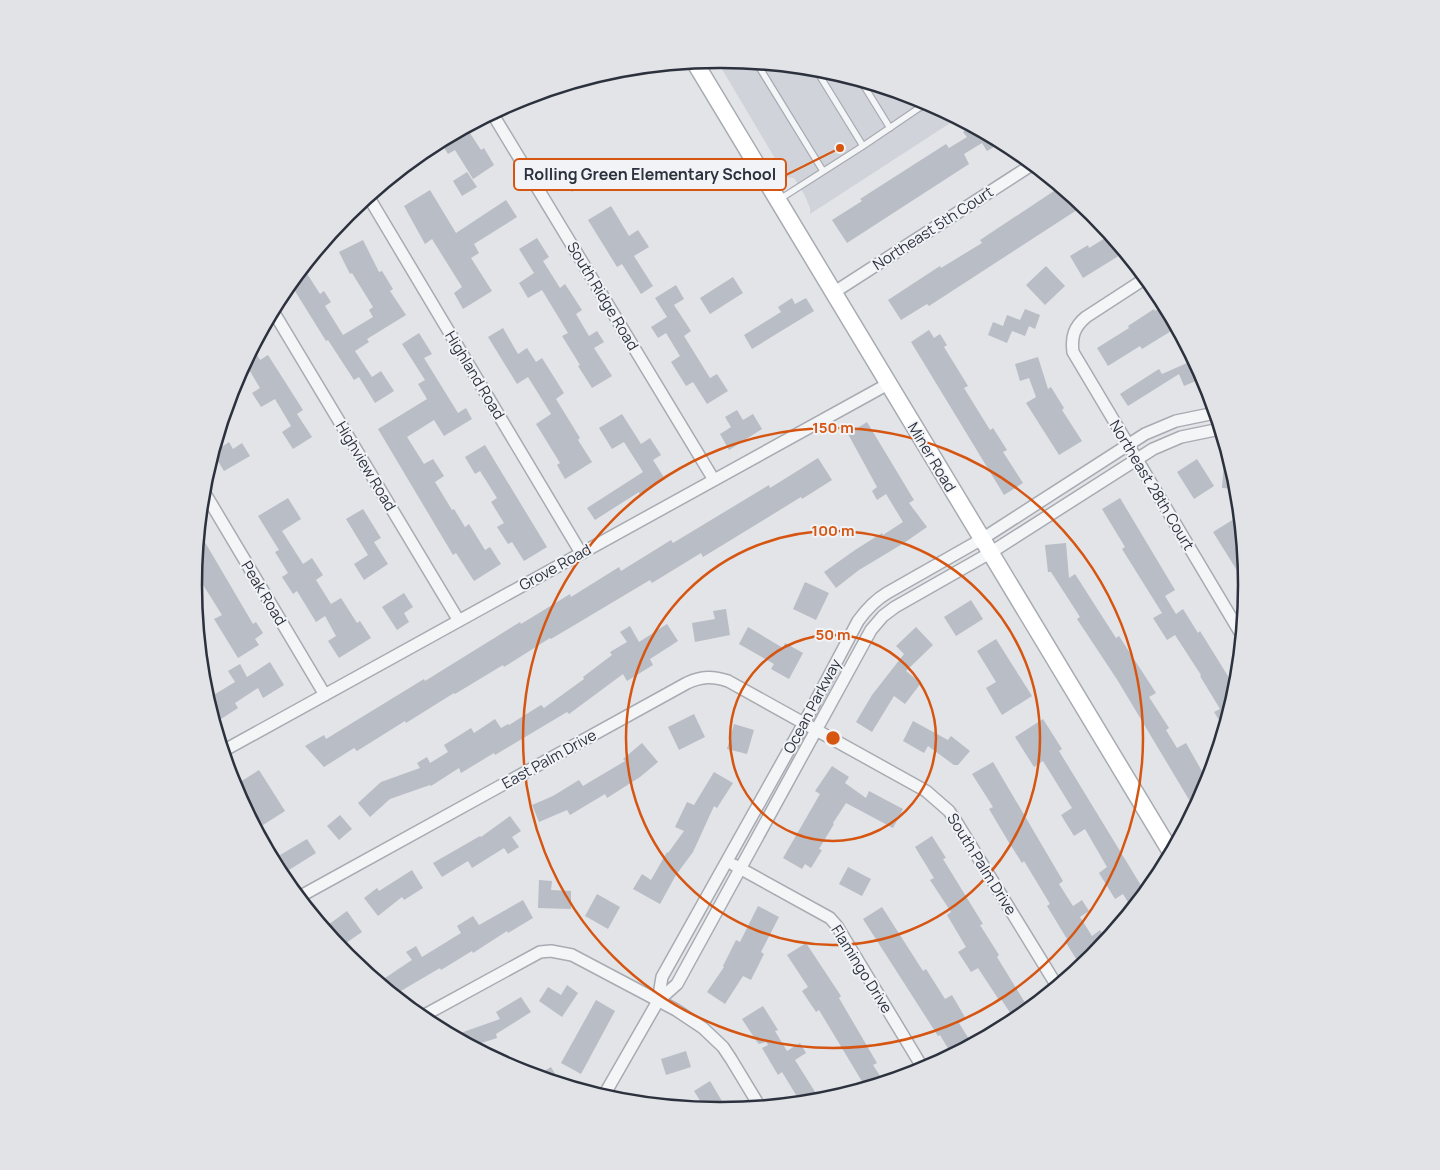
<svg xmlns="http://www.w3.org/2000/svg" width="1440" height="1170" viewBox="0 0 1440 1170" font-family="Manrope,sans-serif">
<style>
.built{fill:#d0d3da}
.building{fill:#b9bdc5}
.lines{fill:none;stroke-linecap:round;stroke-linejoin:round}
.lane-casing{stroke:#a8abb2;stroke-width:8}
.street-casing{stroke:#a8abb2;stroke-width:14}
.secondary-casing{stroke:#a8abb2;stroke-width:19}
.lane{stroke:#f4f5f7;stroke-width:5.5}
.street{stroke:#f4f5f7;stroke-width:11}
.secondary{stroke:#fff;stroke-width:16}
.ring{fill:none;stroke:#d55511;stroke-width:2.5}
.labels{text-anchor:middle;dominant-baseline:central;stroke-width:4;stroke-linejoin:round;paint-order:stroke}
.street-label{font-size:15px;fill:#2c313e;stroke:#f1f3f6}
.rim{fill:none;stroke:#2c313e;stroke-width:2.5}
.centre{fill:#d55511;stroke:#f1f3f6;stroke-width:2.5}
.ring-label{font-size:15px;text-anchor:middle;font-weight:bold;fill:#d55511;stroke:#f1f3f6;stroke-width:4;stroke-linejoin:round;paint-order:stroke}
.leader{fill:none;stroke:#d55511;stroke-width:2}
.callout-dot{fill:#d55511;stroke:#f1f3f6;stroke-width:2}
.callout{fill:#f1f3f6;stroke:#d55511;stroke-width:2}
.callout-label{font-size:16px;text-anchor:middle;font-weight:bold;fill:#2c313e}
</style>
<rect width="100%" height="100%" fill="#e2e4e8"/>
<path class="built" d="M716,59L823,69L922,99L958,118L810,214V208L805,196L794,178L786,177Z"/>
<path class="building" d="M971,125L1002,142L987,151L982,143L964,154L969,164L847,243L832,220L862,201L860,199L946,144L949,148L967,137L963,132L971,126Z
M466,127L481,150L484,148L494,165L473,179L455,150L448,154L440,141Z
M582,161L593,178L572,192L561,174Z
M467,172L477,187L462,196L453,181Z
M1060,187L1074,198L1080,208L929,306L927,304L901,320L888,300L940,266L941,268L982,243L980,240Z
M430,190L456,233L506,200L517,217L474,244L479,253L471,258L492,291L463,309L454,293L462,287L432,239L425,244L404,206Z
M611,206L629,236L638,230L649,247L634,256L653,286L641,294L622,264L617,267L588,220Z
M1110,235L1125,252L1083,278L1070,256L1088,245L1089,248Z
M537,238L549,257L543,261L560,288L565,284L582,310L576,314L589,336L597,331L604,342L594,348L612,376L592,388L578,366L580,365L562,336L568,333L542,290L528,298L519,283L534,273L519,249Z
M363,240L379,272L382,271L393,289L390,291L406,315L367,339L369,342L355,351L372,377L381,371L394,391L375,403L359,377L354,380L328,340L326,341L290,283L306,272L320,294L324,291L331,302L325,306L343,335L373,317L369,310L373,307L352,273L350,274L339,252Z
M1046,266L1065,286L1045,305L1026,285Z
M733,277L743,293L710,314L700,298Z
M676,285L684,299L674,305L691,331L684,336L710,378L717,374L728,391L707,404L693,382L686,386L671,362L680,356L666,333L658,338L651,327L667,317L655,298Z
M792,298L795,304L806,298L814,311L752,349L744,335L781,312L778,307Z
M1164,305L1176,328L1142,349L1140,346L1108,366L1097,348L1129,328L1128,326L1154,309L1155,311Z
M1025,309L1040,315L1035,329L1029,326L1025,336L1012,331L1007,343L988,335L993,322L1003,326L1007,315L1020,320Z
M503,328L518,354L527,348L536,362L542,358L564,393L556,399L580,438L578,440L592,462L565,479L557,465L560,463L536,424L551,414L528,377L517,384L488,337Z
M929,330L934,338L940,334L947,345L944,347L968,386L964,388L990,430L993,428L1007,450L1003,452L1023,483L1004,495L911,342Z
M419,333L432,354L424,358L458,413L466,408L472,419L444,436L434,420L407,437L424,464L433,459L444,476L435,482L452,510L454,509L465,527L469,524L485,550L490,547L501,564L474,581L456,553L453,555L378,429L427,399L418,384L425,380L402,344Z
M253,348L260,360L268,355L303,410L297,414L312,437L293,449L282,432L291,426L275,399L261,407L252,393L260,388L245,363Z
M1038,357L1048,389L1051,387L1064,408L1062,410L1082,441L1059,455L1026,403L1036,397L1029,378L1020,381L1015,364Z
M1194,360L1203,378L1184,386L1179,374L1128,406L1120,394L1159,369L1162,374Z
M737,410L743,420L753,414L762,429L729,450L720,434L731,427L725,417Z
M622,414L641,444L650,438L661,455L653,460L665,479L640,495L639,492L595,520L587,508L643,472L624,442L612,449L599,428Z
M867,422L914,500L909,503L927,527L904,543L859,570L836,588L824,572L855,550L882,533L883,535L903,522L886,494L877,500L872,491L877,487L848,434Z
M229,442L233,449L242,443L250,456L224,471L213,453Z
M485,445L547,547L524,561L512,542L508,544L497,527L504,523L491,502L497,498L480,471L475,474L465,457Z
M1225,448L1236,483L1237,489L1222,488Z
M818,458L832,480L802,499L801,497L703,557L701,553L652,583L650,580L551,639L550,638L504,667L503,665L455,694L454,693L406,723L405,721L357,751L354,748L324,767L305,746L324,735L326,739L424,679L425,681L520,622L521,624L570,594L571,597L619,567L621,571L671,540L673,543L769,485L770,488Z
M1197,459L1214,486L1194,499L1177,472Z
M288,498L301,519L282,531L303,564L312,558L323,575L316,580L331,604L341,598L357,623L360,621L371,638L339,658L328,641L336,636L325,616L316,622L297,591L293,594L282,577L288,573L275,552L279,550L258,516Z
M1120,498L1175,590L1165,596L1176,614L1183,609L1198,633L1200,631L1236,689L1224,728L1214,712L1220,709L1200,676L1201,675L1175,635L1167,640L1153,618L1162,613L1122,549L1125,547L1102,509Z
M363,509L381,538L374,542L388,564L364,580L354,564L368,555L346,519Z
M1234,519L1241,530L1246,585L1213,532Z
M199,532L253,624L256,622L263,633L255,639L259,645L238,658L214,619L222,615L195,572Z
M1066,543L1069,578L1075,574L1116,638L1119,636L1156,693L1149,697L1169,728L1166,730L1177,748L1186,743L1208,782L1200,797L1191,803L1118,681L1077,619L1080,617L1051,572H1048L1045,545Z
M805,582L829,593L816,620L793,609Z
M404,593L413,607L404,613L409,622L397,630L382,607Z
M971,600L983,619L956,636L944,617Z
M726,609L730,635L695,642L692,623L715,619L713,611Z
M667,624L678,641L650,659L653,665L627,681L623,674L569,714L567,712L495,755L494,753L461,773L459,768L431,786L430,785L390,799L370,817L358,803L381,782L420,768L417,763L427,757L430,763L448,752L444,745L471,728L474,733L495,719L501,728L508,724L509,725L541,705L544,708L584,679L583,677L612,655L610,652L627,642L620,632L630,626L639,642Z
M748,627L783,648L785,643L803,653L789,679L771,669L774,664L739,644Z
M916,627L933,645L906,671L921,683L905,704L894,696L872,732L856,722L872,695L904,654L896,646Z
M996,639L1032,696L1002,715L986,688L996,682L977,651Z
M270,662L284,685L263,698L258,688L235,703L238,708L215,723L207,699L235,682L228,671L240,664L247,677Z
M694,714L705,737L679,750L668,727Z
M1043,719L1062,749L1059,751L1145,892L1132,909L1123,894L1115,899L1099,873L1107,867L1085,829L1074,836L1061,815L1072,808L1043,761L1034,767L1015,737Z
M913,721L948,740L951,736L970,751L958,765H954L928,746L924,753L903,741Z
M734,724L754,730L747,754L727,749Z
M642,743L658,762L640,777L607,798L605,794L570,815L567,810L539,822L532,805L553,796L579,780L583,786L625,761L623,759Z
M993,762L1063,881L1059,884L1073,906L1082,900L1089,911L1080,917L1092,936L1100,930L1106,940L1099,949L1078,962L1065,941L1067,939L1047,906L1050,904L1024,861L1022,863L1008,841L989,809L993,807L972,774Z
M832,766L849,777L845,783L866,798L869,791L903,809L893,828L846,803L833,823L834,824L819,849L822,850L811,868L805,864L802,869L783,858L820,794L815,791Z
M259,770L285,811L263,825L237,784Z
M714,772L733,783L717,808L714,806L693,852L676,875L660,904L633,889L642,874L651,880L667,852L668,853L684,831L675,827L687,802L694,805Z
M340,815L352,829L339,840L327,826Z
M510,816L521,831L512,837L519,847L508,854L504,848L472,868L468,861L442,877L433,863L480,836L481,837Z
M932,836L946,858L943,859L983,924L980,925L999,955L997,957L1029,1009L1015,1020L1001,999L999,1000L978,968L971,972L958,952L966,947L947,915L951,912L930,880L934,878L915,847Z
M307,839L316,853L289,870L280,855Z
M848,867L871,879L862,896L839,884Z
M412,870L423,888L404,900L402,897L378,916L364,898L377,888L379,891Z
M539,880L552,881L551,890L571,891V909L538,908Z
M597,894L620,907L608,929L585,916Z
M523,900L533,918L508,933L507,931L473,953L472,951L441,970L440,968L394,995L379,982L412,960L406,952L416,946L422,957L461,933L457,926L473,916L479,925Z
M758,906L779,917L761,952L764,954L751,980L743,976L725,1004L707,992L724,967L723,966L736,940L740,942Z
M882,907L923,971L926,969L945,999L952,995L966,1019L959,1023L972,1044L952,1055L940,1035L938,1036L863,919Z
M347,911L362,932L343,945L328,925Z
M806,943L841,996L839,998L877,1063L873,1065L884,1082L866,1088L819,1010L816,1012L802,991L808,987L787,955Z
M567,985L578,993L562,1017L539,1001L548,987L561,995Z
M521,997L531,1012L496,1034L497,1038L472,1046L452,1036L500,1019L496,1012Z
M596,1000L615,1011L581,1074L561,1063Z
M763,1006L778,1030L775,1031L787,1051L800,1043L806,1053L795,1060L817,1095L805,1103H801L782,1072L778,1075L762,1048L768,1045L766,1042L759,1044L757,1042L742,1019Z
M686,1051L691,1067L666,1075L661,1059Z
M551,1067L561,1084L536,1076Z
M710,1081L725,1106L717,1111L706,1110L694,1091Z"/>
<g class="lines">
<defs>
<path id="lane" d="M756,62L823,171
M815,68L863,146
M861,81L890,128
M780,199L863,146L919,108L930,103"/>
<path id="street" d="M492,113L714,480
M368,196L581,553
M1146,278L1086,317C1074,327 1071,337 1073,352L1241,634
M833,293L1033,164
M273,311L459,621
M203,490L325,695
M223,751L888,384
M734,865L830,918L837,926L924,1070
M299,897L687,683C702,676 713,676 728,681L926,791L949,811L957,823L1057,986
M658,1001L677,984L871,630L883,616L895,607L990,553L1153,449L1181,437L1220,429
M421,1017L540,952L551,951L572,955L676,1010L703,1028L723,1047L731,1059L760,1107
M603,1097L658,1001L662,977L804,723L858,621C866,610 875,600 887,593L982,539L1145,434L1176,421L1215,413"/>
<path id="secondary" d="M694,61L1171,852"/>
</defs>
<use href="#lane" class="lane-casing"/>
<use href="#street" class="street-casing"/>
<use href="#secondary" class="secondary-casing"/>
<use href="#lane" class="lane"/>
<use href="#street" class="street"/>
<use href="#secondary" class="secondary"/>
</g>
<g class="ring">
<circle cx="833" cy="738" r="103"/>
<circle cx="833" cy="738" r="207"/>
<circle cx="833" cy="738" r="310"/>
</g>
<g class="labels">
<g class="street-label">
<text transform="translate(933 228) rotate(-33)">Northeast 5th Court</text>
<text transform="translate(603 296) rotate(59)">South Ridge Road</text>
<text transform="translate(475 375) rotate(59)">Highland Road</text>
<text transform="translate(932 457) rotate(59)">Miner Road</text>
<text transform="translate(366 466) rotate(59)">Highview Road</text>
<text transform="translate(1152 485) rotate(59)">Northeast 28th Court</text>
<text transform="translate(555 567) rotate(-29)">Grove Road</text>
<text transform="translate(264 593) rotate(59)">Peak Road</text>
<text transform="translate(812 706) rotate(-62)">Ocean Parkway</text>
<text transform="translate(549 759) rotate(-29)">East Palm Drive</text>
<text transform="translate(982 864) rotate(58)">South Palm Drive</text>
<text transform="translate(862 969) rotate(58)">Flamingo Drive</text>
</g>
</g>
<path d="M0 0H1440V1170H0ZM719 68H721A517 517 0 0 1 1238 585V585A517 517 0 0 1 721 1102H719A517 517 0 0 1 202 585V585A517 517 0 0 1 719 68Z" fill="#e1e3e7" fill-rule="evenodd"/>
<path class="rim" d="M719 68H721A517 517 0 0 1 1238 585V585A517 517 0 0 1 721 1102H719A517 517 0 0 1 202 585V585A517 517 0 0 1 719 68Z"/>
<circle cx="833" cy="738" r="8" class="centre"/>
<g class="ring-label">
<text x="833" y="433">150 m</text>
<text x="833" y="536">100 m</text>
<text x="833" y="640">50 m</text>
</g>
<path class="leader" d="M840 148L786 175"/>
<circle class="callout-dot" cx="840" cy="148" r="5"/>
<rect class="callout" x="514" y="159" width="272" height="31" rx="5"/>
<g class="callout-label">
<text x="650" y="180">Rolling Green Elementary School</text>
</g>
</svg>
